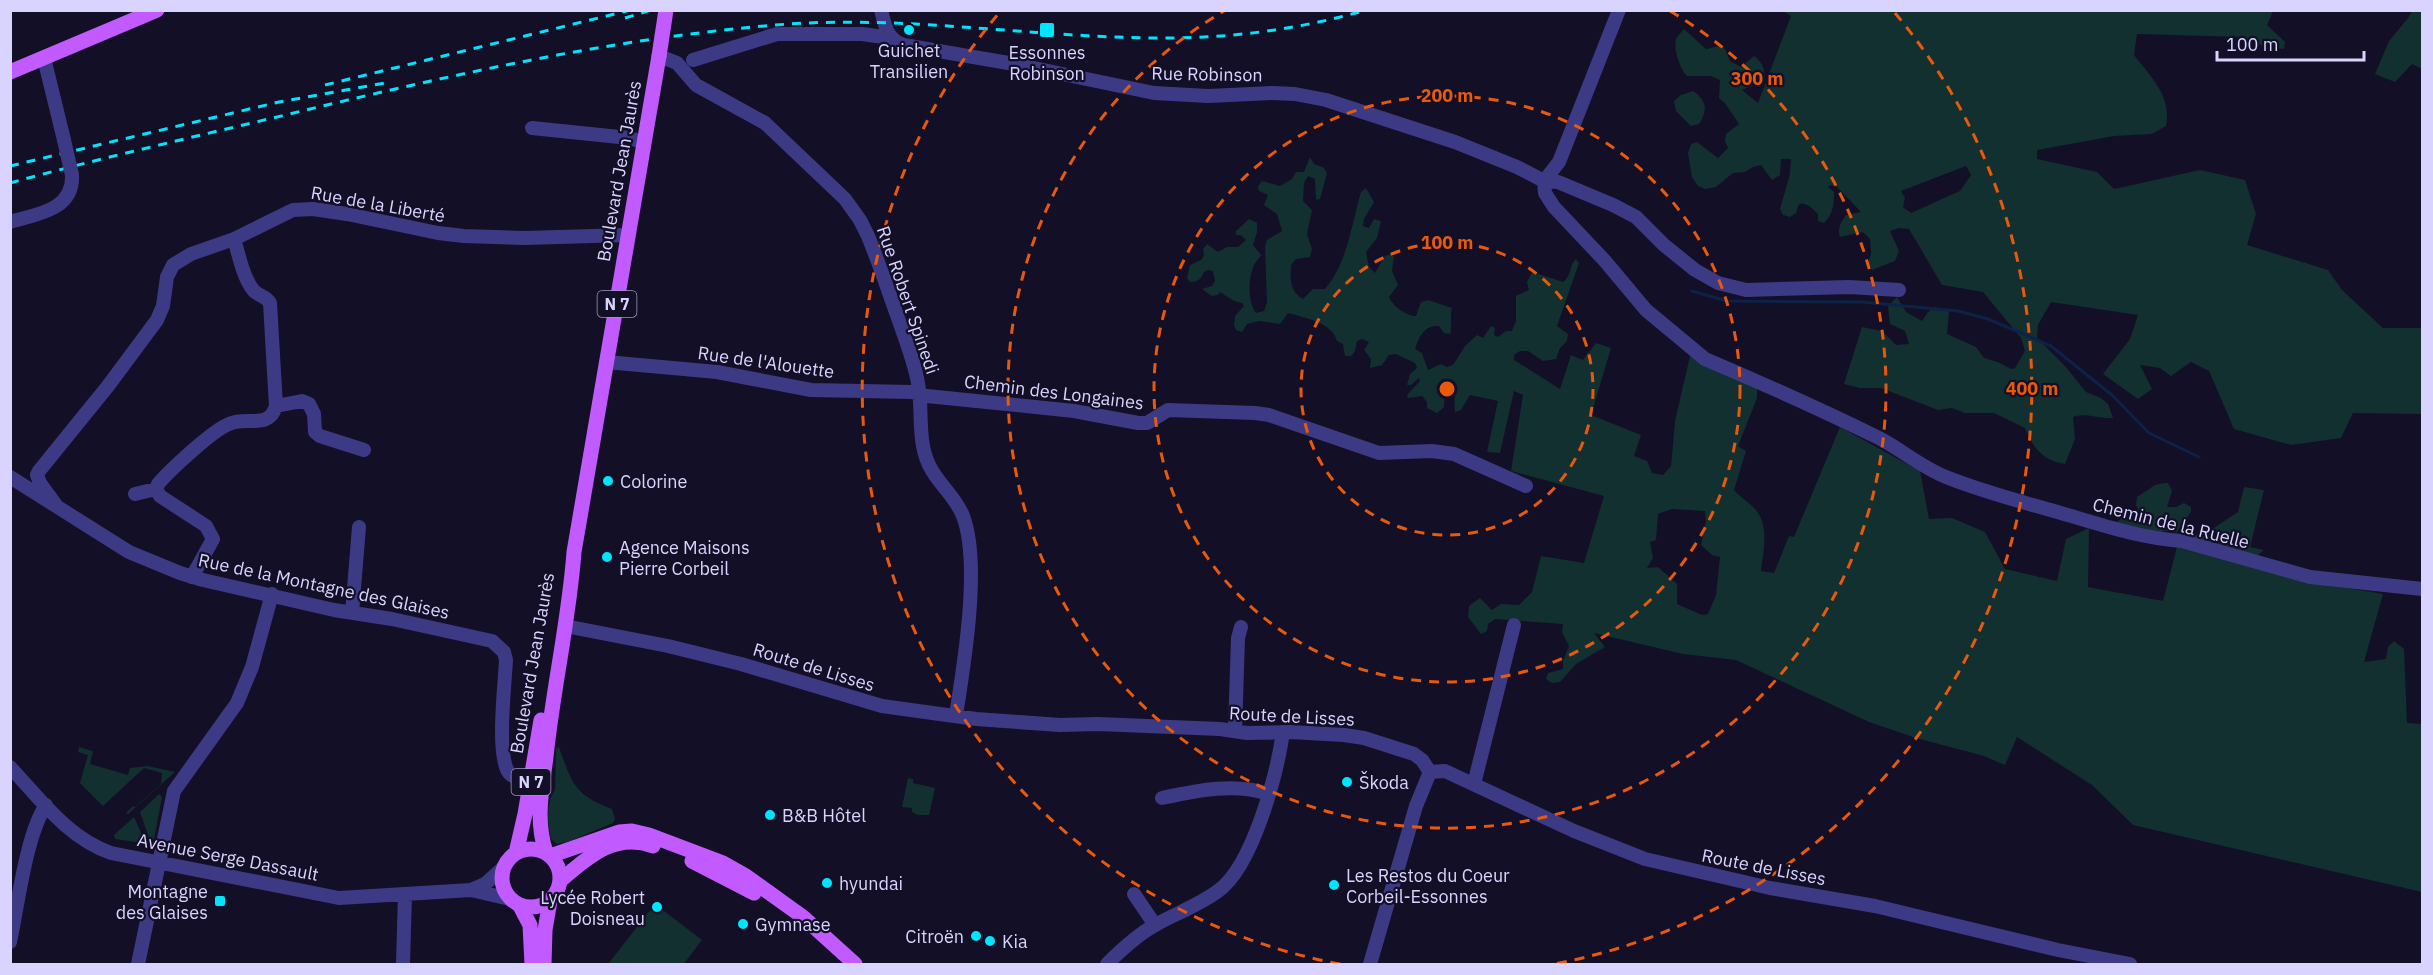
<svg xmlns="http://www.w3.org/2000/svg" width="2433" height="975" viewBox="0 0 2433 975" font-family="'IBM Plex Sans',sans-serif">
<style>
.green{fill:#12302f;fill-rule:evenodd}
.lines{fill:none;stroke-linecap:round;stroke-linejoin:round}
.stream{stroke:#0c2248;stroke-width:3}
.minor{stroke:#3d3a85;stroke-width:14}
.major{stroke:#c25bff;stroke-width:15}
.rail{stroke:#00e5ff;stroke-width:3;stroke-dasharray:9 8;stroke-linecap:butt}
.minor-bridge{stroke:#3d3a85;stroke-width:14}
.major-bridge{stroke:#c25bff;stroke-width:15}
.ring{fill:none;stroke:#e8590c;stroke-width:3;stroke-dasharray:10 8}
.poi-dot{fill:#00e5ff;stroke:#130f26;stroke-width:2}
.labels{text-anchor:middle;dominant-baseline:central;stroke-width:4.5;stroke-linejoin:round;paint-order:stroke}
.shield{fill:#130f26;stroke:#9e99be;stroke-width:1.5}
.shield-label{font-size:16px;font-weight:bold;fill:#d9d4ff}
.poi-label{font-size:18px;fill:#d9d4ff;stroke:#130f26;text-anchor:start}
.street-label{font-size:18px;fill:#d9d4ff;stroke:#130f26}
.centre{fill:#e8590c;stroke:#130f26;stroke-width:3}
.ring-label{font-size:18px;text-anchor:middle;font-weight:bold;fill:#e8590c;stroke:#130f26;stroke-width:4.5;stroke-linejoin:round;paint-order:stroke}
</style>
<rect width="100%" height="100%" fill="#130f26"/>
<path class="green" d="M1783,11H2273L2267,25L2285,42L2284,49L2266,47L2242,37L2137,34L2134,55C2151,77 2172,96 2166,126L2152,134L2114,136L2037,150V159L2097,172L2114,189L2200,170L2245,180L2256,214L2247,245L2328,270L2342,290L2383,328H2422V414L2353,413L2341,438L2291,445L2234,429L2209,371L2191,362L2171,376L2160,368L2140,365L2152,389L2138,399L2103,374L2130,339L2138,315L2051,302L2038,325L2037,338L2065,366L2086,392L2101,398L2108,404L2113,418C2099,419 2086,412 2073,417L2075,439L2065,464C2042,460 2034,449 2025,428L1994,413H1965L1952,408L1938,410L1881,388H1860L1844,384L1862,327L1882,331L1896,345L1909,344L1905,331L1890,324L1888,306L1897,297L1906,312L1922,321L1928,312L1935,307L1949,311L1947,334L1976,347L1984,358L1998,362L2011,369L2015,368L2025,351L2021,338L1983,292L1942,285L1909,229L1899,228L1890,231L1899,251L1895,261L1872,270L1868,263L1871,254L1870,239L1863,232L1840,237C1837,229 1841,222 1846,215L1861,212L1837,187L1831,185L1828,187L1834,192C1834,205 1833,214 1824,223L1818,221V214C1813,209 1807,202 1799,204L1796,213L1790,217L1783,215L1780,209L1790,174L1791,159H1781L1780,175L1772,180L1761,165L1753,167L1745,172L1733,173L1716,187L1705,189L1698,186L1692,177L1688,153L1691,144L1697,142L1718,158L1728,148L1725,141L1726,134L1739,124L1725,103L1719,98L1720,80L1711,76H1687C1680,69 1672,47 1677,37C1679,34 1682,32 1684,29L1706,49L1719,46L1725,49L1730,61L1741,67L1754,56C1762,61 1766,71 1764,81L1742,90L1758,103L1791,16ZM1966,166L1971,175L1960,191L1911,213L1903,207L1905,198L1901,191Z
M2412,11H2422V69L2412,64L2395,82L2375,74L2389,41L2408,18Z
M1693,91C1707,101 1708,110 1699,124L1691,126L1676,111L1674,101L1681,95Z
M1310,157L1314,164L1324,168L1327,173L1320,199L1316,200L1315,179L1308,176L1304,183L1303,201L1312,210L1307,234L1312,249L1310,257L1296,259L1291,265C1290,279 1290,292 1303,299L1313,289H1325C1347,264 1352,223 1361,192L1366,188L1374,202L1364,219L1363,226L1369,228L1374,219L1381,221L1377,238L1366,252L1369,267L1375,273L1385,256L1391,254L1394,256L1392,271L1398,285L1389,297C1393,306 1406,316 1416,316L1421,302L1428,300L1452,308C1450,317 1452,328 1450,334L1444,333L1439,326C1424,325 1419,337 1415,349L1422,353L1428,370L1441,364L1447,367L1453,365L1465,346L1477,335L1483,338L1491,326L1495,328L1494,335L1498,337L1506,331H1512L1516,321V296L1529,290L1527,282L1532,272L1563,282C1572,276 1569,265 1576,259L1579,263L1557,326L1568,334L1567,341L1560,348L1556,359L1543,361L1528,351H1520L1514,355V360L1560,389L1571,355L1583,360L1596,343L1611,348L1591,415L1641,435L1634,456L1647,461L1652,473L1663,475L1671,466L1675,421L1690,356L1757,387V398L1738,446L1746,451L1734,490C1740,497 1746,500 1752,506C1771,522 1763,551 1761,571L1774,573L1789,536L1794,537L1840,427L1920,471L1929,519L1952,518L1985,532L2005,569L2057,581L2066,539L2089,528L2088,587L2163,601L2179,539L2208,532L2238,512L2244,487L2264,490L2250,547L2264,550L2246,565L2306,581L2383,594L2364,662L2386,659L2388,647L2394,641L2404,649L2407,723L2422,724V892L2133,825L2092,785L2017,737L2005,765L1984,756L1916,738L1869,722L1736,660L1683,654L1594,633L1605,647L1576,664L1560,682L1552,683L1546,679L1548,673L1563,669V661L1569,646L1562,632L1563,624L1495,619L1488,624L1487,631L1481,634L1468,617L1469,606L1480,598L1492,610L1501,604L1519,605L1532,592L1541,556L1584,563L1604,496L1511,471L1523,395L1514,391L1500,453L1487,452L1498,401L1470,395L1461,410L1455,412L1454,388H1445L1444,407L1437,413L1427,408V402L1422,396L1408,398L1407,395L1420,381L1419,378L1411,385H1407L1410,374L1417,368L1415,363L1396,354L1389,355L1382,365L1370,368L1371,359L1364,350L1369,342L1362,339L1357,341L1355,351L1351,356H1345L1343,344L1337,341C1332,322 1304,318 1288,313L1280,324L1259,321L1247,324L1242,332L1236,330L1234,325L1235,316L1244,306L1242,303L1234,301L1220,292L1218,295L1212,296L1202,289L1212,286L1215,281L1213,271L1208,270L1204,272C1201,279 1198,282 1190,282L1187,278L1190,265L1201,260L1204,256L1203,249L1207,244L1218,252L1227,247H1238L1246,240L1241,235H1236V231L1249,219L1257,223V232L1253,245L1261,255C1259,259 1254,263 1253,268C1248,280 1248,303 1256,313L1264,311L1267,302L1265,246L1267,240L1282,231L1277,214L1264,205L1268,195L1259,191L1258,186L1262,181L1280,186L1292,179L1296,172H1304ZM1672,509L1705,511L1706,521L1701,545L1712,555L1720,557L1716,595L1708,614L1702,615L1677,604V584L1658,567L1647,568L1653,558L1650,542L1656,540L1658,514Z
M2165,483H2168L2172,491L2167,507H2176L2184,503L2191,507V512L2177,532L2164,531L2156,534L2116,524C2122,516 2127,516 2136,517L2140,513L2136,505L2137,497L2155,485Z
M79,747L93,751L90,764L128,775L130,768L148,766L175,772L128,814L126,813L133,806L135,807L161,784L162,773L144,768L103,806L80,783L88,755L78,752Z
M559,747C572,784 575,795 612,809L615,819L613,823L570,841L557,844L551,839C547,824 546,802 555,790L556,748Z
M908,778L913,779V783L935,788L929,815H918L912,812V808L902,807Z
M159,794L162,797L154,839L150,841L140,812Z
M134,817L143,837L142,843L115,839L114,835Z
M655,904L702,940L686,961L683,964H608Z"/>
<g class="lines">
<path class="stream" d="M1692,291L1727,301L1862,302L1958,311L1988,319L2051,346L2112,395L2149,433L2199,457"/>
<path class="minor" d="M881,10C885,26 887,40 904,45L1014,64L1154,93L1208,96L1272,93L1295,94L1326,100L1455,142L1517,167L1544,181L1558,182L1613,205L1636,217L1664,245L1695,270L1718,283L1746,290L1849,287L1899,290
M659,56L677,63L696,85L765,123L845,199L860,220L868,236C879,263 888,290 898,318C905,339 914,360 918,383C922,403 919,425 923,446C929,480 953,490 963,516C981,563 964,665 956,715
M44,58L64,140
M693,60L777,34H862L891,38
M532,128L629,138L643,142
M1544,181L1545,193L1554,207L1605,261L1646,310L1705,359C1764,384 1822,410 1879,438C1902,450 1921,467 1946,477C1981,491 2018,501 2054,511C2096,523 2138,538 2182,541L2310,577L2422,589
M1544,181L1559,162L1619,10
M10,222C37,214 74,210 72,175
M234,239C239,255 243,278 254,291C259,296 266,296 270,303L276,406
M606,362L717,372L811,390L912,392L927,396L1074,411L1138,423H1147L1168,410L1255,413L1269,415L1379,453L1432,451L1454,454L1526,486
M276,406L302,401L309,404L314,414L315,432L320,436L364,450
M10,477L129,552L180,573L203,580L334,610L392,619L492,641L504,652L506,660C505,683 496,756 509,773C514,779 524,779 531,779
M135,494L156,489
M56,505L40,483L37,475L39,471L108,386L157,320L163,306L167,277L173,265L191,254L234,239L293,210L313,209L347,214L438,233L464,236L524,238L627,235
M192,577L213,539L206,526L160,496L156,489L158,484C170,470 213,430 229,424C247,416 269,430 276,406
M352,613L359,527
M565,626L668,646L741,664L882,706L976,719L1060,725L1098,724L1220,729L1247,733L1290,732L1344,735L1364,738L1414,754L1422,760L1430,772
M1235,731L1238,638L1241,627
M10,767C41,800 68,838 111,853L339,898L471,890L510,899
M1430,772L1445,771L1574,831L1645,859L1770,888L1875,906L2058,950L2130,964
M1474,784L1514,625
M1162,798C1195,791 1235,782 1268,794
M471,890L485,884L503,868
M1134,894L1155,925
M10,942C18,905 26,835 46,805
M138,964L174,791L237,703L252,667L272,594
M403,964L405,894
M1107,964C1122,949 1138,934 1157,924C1177,913 1199,905 1218,891C1253,866 1277,774 1283,732
M1370,964L1416,806L1430,772"/>
<path class="major" d="M10,72L157,10
M502 878a29 29 0 1 1 58 0a29 29 0 1 1-58 0Z
M546,852C535,821 542,789 546,757C553,688 569,621 574,552L659,56
M516,853L525,814L541,720
M550,856L619,832L632,831L649,835L723,863L746,876L803,917L855,964
M692,861L754,893
M561,880C588,857 615,832 653,846
M520,906L530,925L532,964
M544,964L545,930L550,901"/>
<path class="rail" d="M625,18L651,10
M325,85L631,10
M10,166L279,102L385,83
M10,183C108,156 207,134 306,110C464,72 626,36 789,24C911,16 1032,37 1154,38C1225,39 1298,30 1366,10"/>
<path class="minor-bridge" d="M64,140L72,175"/>
<path class="major-bridge" d="M659,56L666,10"/>
</g>
<g class="ring">
<circle cx="1447" cy="389" r="146"/>
<circle cx="1447" cy="389" r="293"/>
<path d="M1670 11A439 439 0 1 1 1224 11"/>
<path d="M1340 964A585 585 0 0 1 999 13M1895 13A585 585 0 0 1 1554 964"/>
</g>
<g class="poi-dot">
<circle cx="909" cy="30" r="6"/>
<rect x="1039" y="22" width="16" height="16" rx="3"/>
<circle cx="608" cy="481" r="6"/>
<circle cx="607" cy="557" r="6"/>
<circle cx="1347" cy="782" r="6"/>
<circle cx="770" cy="815" r="6"/>
<circle cx="827" cy="883" r="6"/>
<circle cx="1334" cy="885" r="6"/>
<rect x="214" y="895" width="12" height="12" rx="3"/>
<circle cx="657" cy="907" r="6"/>
<circle cx="743" cy="924" r="6"/>
<circle cx="976" cy="936" r="6"/>
<circle cx="990" cy="941" r="6"/>
</g>
<g class="labels">
<g class="shield">
<rect x="597.5" y="291" width="39" height="26" rx="4.5"/>
<rect x="511.5" y="769" width="39" height="26" rx="4.5"/>
</g>
<g class="shield-label">
<text x="617" y="304">N 7</text>
<text x="531" y="782">N 7</text>
</g>
<g class="poi-label">
<text x="909" y="50" text-anchor="middle">Guichet<tspan x="909" dy="21">Transilien</tspan></text>
<text x="1047" y="52" text-anchor="middle">Essonnes<tspan x="1047" dy="21">Robinson</tspan></text>
<text x="620" y="481">Colorine</text>
<text x="619" y="547">Agence Maisons<tspan x="619" dy="21">Pierre Corbeil</tspan></text>
<text x="1359" y="782">Škoda</text>
<text x="782" y="815">B&amp;B Hôtel</text>
<text x="1346" y="875">Les Restos du Coeur<tspan x="1346" dy="21">Corbeil-Essonnes</tspan></text>
<text x="839" y="883">hyundai</text>
<text x="208" y="891" text-anchor="end">Montagne<tspan x="208" dy="21">des Glaises</tspan></text>
<text x="645" y="897" text-anchor="end">Lycée Robert<tspan x="645" dy="21">Doisneau</tspan></text>
<text x="755" y="924">Gymnase</text>
<text x="964" y="936" text-anchor="end">Citroën</text>
<text x="1002" y="941">Kia</text>
</g>
<g class="street-label">
<text transform="translate(1207 74) rotate(1)">Rue Robinson</text>
<text transform="translate(619 171) rotate(-80)">Boulevard Jean Jaurès</text>
<text transform="translate(378 204) rotate(10)">Rue de la Liberté</text>
<text transform="translate(908 300) rotate(71)">Rue Robert Spinedi</text>
<text transform="translate(766 362) rotate(8)">Rue de l'Alouette</text>
<text transform="translate(1054 392) rotate(7)">Chemin des Longaines</text>
<text transform="translate(2171 523) rotate(14)">Chemin de la Ruelle</text>
<text transform="translate(324 586) rotate(12)">Rue de la Montagne des Glaises</text>
<text transform="translate(532 663) rotate(-80)">Boulevard Jean Jaurès</text>
<text transform="translate(814 667) rotate(17)">Route de Lisses</text>
<text transform="translate(1292 716) rotate(3)">Route de Lisses</text>
<text transform="translate(228 857) rotate(11)">Avenue Serge Dassault</text>
<text transform="translate(1764 867) rotate(11)">Route de Lisses</text>
</g>
</g>
<circle cx="1447" cy="389" r="9" class="centre"/>
<g class="ring-label">
<text x="1757" y="85">300 m</text>
<text x="1447" y="102">200 m</text>
<text x="1447" y="249">100 m</text>
<text x="2032" y="395">400 m</text>
</g>
<rect width="2433" height="975" fill="none" stroke="#d9d4ff" stroke-width="24"/>
<path d="M2217 51v9h147v-9" fill="none" stroke="#d9d4ff" stroke-width="3"/>
<text x="2226" y="51" font-size="18" fill="#d9d4ff" stroke="#130f26" stroke-width="4.5" paint-order="stroke">100 m</text>
</svg>
